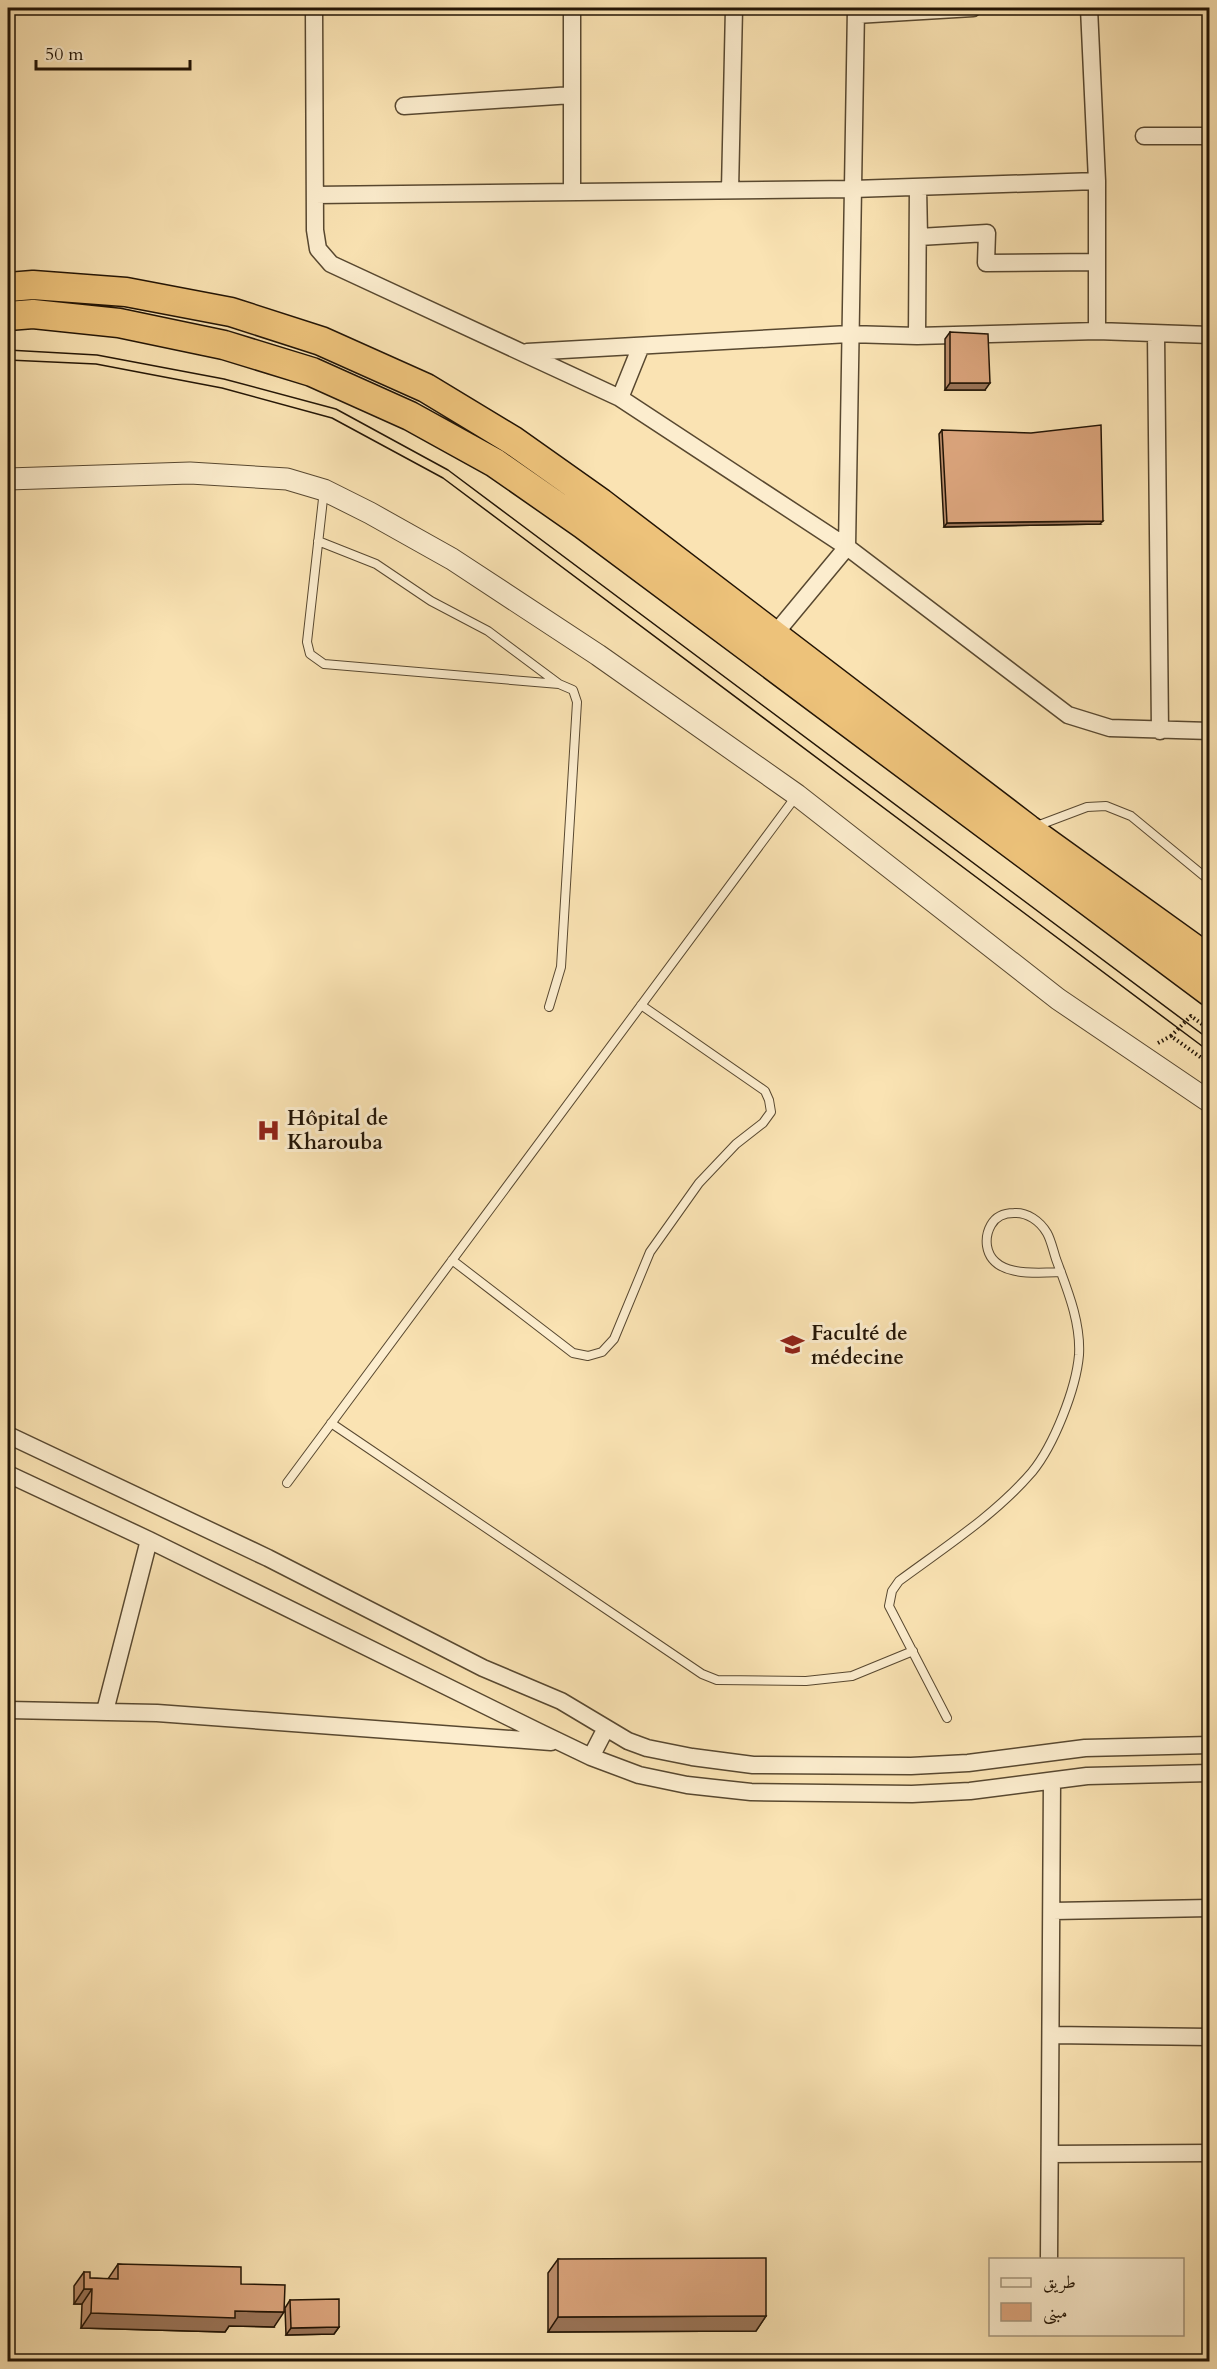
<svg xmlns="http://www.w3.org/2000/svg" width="1217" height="2369" viewBox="0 0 1217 2369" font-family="Cardo,Amiri,serif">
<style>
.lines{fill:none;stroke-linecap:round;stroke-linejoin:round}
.service-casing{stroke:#584830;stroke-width:10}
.minor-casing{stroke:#584830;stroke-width:19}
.tertiary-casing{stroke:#584830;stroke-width:23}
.trunk-casing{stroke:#221405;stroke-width:31}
.path{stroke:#221405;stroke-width:4;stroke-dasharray:1.5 3;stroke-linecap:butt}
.service{stroke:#fcedce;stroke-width:8}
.minor{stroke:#fcedce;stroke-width:16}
.tertiary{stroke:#fcedce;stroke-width:21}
.trunk{stroke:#edc27a;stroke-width:28}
.tram{stroke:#221405;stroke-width:1.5}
.wall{fill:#bd8e6c;stroke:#221405;stroke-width:1.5}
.shaded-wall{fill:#9a7458;stroke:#221405;stroke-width:1.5}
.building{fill:#dca57d;stroke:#221405;stroke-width:1.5}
.labels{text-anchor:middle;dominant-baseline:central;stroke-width:6;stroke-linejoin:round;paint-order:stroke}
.poi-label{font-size:21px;font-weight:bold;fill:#221405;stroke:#fcedce;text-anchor:start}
</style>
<rect width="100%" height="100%" fill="#fae3b3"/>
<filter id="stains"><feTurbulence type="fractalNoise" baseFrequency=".00333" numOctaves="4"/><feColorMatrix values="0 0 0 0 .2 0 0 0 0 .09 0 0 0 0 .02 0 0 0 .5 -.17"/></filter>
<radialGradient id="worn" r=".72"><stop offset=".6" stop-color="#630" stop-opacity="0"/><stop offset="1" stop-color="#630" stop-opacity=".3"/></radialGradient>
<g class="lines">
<defs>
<path id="service" d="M324,490L307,642L310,654L324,664L559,684L573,690L577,702L561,967L549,1007
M318,541L376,564L431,601L488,631L559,684
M1034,827L1087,807L1106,806L1131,816L1210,881
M452,1260L573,1353L588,1356L602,1352L614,1339L650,1252L699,1183L736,1144L763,1123L771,1112L769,1100L765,1091L641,1005
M331,1423L702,1674L717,1680L806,1681L852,1676L913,1651
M287,1483L797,795
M947,1718L889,1606L892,1591L899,1581C945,1547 995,1515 1032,1472C1054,1445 1076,1389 1079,1355C1081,1322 1067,1289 1056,1259C1053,1250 1051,1240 1047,1233C1040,1221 1027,1212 1014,1213C1004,1213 996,1216 991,1225C987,1232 986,1239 987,1246C992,1278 1038,1273 1061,1272"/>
<path id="minor" d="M314,8L315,230L318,249L331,264L620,398L847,547L1068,715L1110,728L1210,731
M1089,8L1097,181V331
M856,15L973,8
M404,106L572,95
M1144,136H1210
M730,190L734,8
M572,192V8
M315,195L853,189L1097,181
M1156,334L1160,731
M917,336L918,187L919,237L987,233L986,263L1097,262
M527,352L849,334L917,336L1097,331L1210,335
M620,398L641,346
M774,635L847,547L856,8
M8,1435L268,1558L483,1668L561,1701L628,1741L647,1748L692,1757L753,1765L911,1766L968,1763L1085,1748L1210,1745
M8,1474L149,1540L541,1733L591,1757L639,1775L687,1785L751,1792L912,1794L970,1791L1087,1776L1210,1773
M8,1710L157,1713L551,1742
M105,1711L149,1540
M591,1757L606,1728
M1053,1911L1210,1908
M1051,2035L1210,2037
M1050,2154L1210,2153
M1049,2260L1052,1781"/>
<path id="tertiary" d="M8,479L190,473L287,479L324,490L370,513L452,559L598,655L797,795L1058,999L1210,1102"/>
<path id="trunk" d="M8,287L33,285L126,292L231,312L321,341L426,388L512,440L601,503L1028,829L1210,960
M8,316L33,314L119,323L224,345L312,372L410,416L495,463L584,525L1210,992"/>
</defs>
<use href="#service" class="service-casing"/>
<use href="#minor" class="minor-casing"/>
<use href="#tertiary" class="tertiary-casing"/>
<use href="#trunk" class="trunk-casing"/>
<path class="path" d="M1171,1036L1191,1016L1210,1030
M1158,1043L1171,1036L1210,1064"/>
<use href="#service" class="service"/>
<use href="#minor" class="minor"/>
<use href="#tertiary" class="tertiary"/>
<use href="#trunk" class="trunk"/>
<path class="tram" d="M8,350L97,355L224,379L336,409L448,470L1210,1040
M8,360L96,364L222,388L332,418L443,478L1210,1052"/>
</g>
<path class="wall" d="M950,332L985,390H945V339Z
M942,430L1100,524L944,527L939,434Z
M558,2259L766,2316L756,2331L548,2332V2273Z
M118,2264L241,2284L274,2327L229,2326L225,2332L81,2328L82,2304H74V2286L84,2272L90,2278L108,2279Z
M290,2300L339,2327L334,2334L286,2335L285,2308Z"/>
<path class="shaded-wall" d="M950,383H990L985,390H945Z
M1103,521L1100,524L944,527L947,523Z
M84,2289H92L82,2304H74Z
M235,2311L284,2312L274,2327L229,2326L225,2332L81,2328L91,2313Z
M766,2316L756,2331L548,2332L558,2317Z
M339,2327L334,2334L286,2335L291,2328Z"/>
<path class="building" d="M950,332L988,334L990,383H950Z
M1101,425L1103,521L947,523L942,430L1031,433Z
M766,2258V2316L558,2317V2259Z
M118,2264L241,2267V2284L285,2285L284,2312L235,2311V2318L91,2313L92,2289H84V2272H90V2278L118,2279Z
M339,2299V2327L291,2328L290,2300Z"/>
<defs>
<symbol id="hospital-bare" viewBox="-9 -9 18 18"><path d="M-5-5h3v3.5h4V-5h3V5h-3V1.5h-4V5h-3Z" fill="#8f2418" stroke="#fcedce" stroke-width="2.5" paint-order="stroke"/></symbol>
<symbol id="university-bare" viewBox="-9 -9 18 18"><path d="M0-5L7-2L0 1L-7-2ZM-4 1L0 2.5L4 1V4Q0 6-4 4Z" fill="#8f2418" stroke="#fcedce" stroke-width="2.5" paint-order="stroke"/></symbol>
</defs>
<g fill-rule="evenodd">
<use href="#hospital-bare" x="252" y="1114" width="33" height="33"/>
<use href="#university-bare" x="776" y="1328" width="33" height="33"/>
</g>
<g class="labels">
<g class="poi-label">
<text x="287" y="1118">Hôpital de<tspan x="287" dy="24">Kharouba</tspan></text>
<text x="811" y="1333">Faculté de<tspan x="811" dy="24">médecine</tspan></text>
</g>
</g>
<rect width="1217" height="2369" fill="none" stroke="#fae3b3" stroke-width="30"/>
<rect x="9" y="9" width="1199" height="2351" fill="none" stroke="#221405" stroke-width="3"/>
<rect x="15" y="15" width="1187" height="2339" fill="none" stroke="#221405" stroke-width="1.5"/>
<rect x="989" y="2258" width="195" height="78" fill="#fcedce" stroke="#a5967e" stroke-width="1.5"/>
<rect x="1001" y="2278" width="30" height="9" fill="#fcedce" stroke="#a5967e" stroke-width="1.5"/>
<text x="1043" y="2288" font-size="18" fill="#221405">طريق</text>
<rect x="1001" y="2303" width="30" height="18" fill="#dca57d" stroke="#a5967e" stroke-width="1.5"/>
<text x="1043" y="2318" font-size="18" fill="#221405">مبنى</text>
<path d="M36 60v9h154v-9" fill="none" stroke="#221405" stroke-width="3"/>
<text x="45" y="60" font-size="18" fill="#221405" stroke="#fcedce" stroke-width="4.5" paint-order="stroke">50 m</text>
<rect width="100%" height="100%" filter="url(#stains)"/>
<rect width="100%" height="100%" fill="url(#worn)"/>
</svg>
